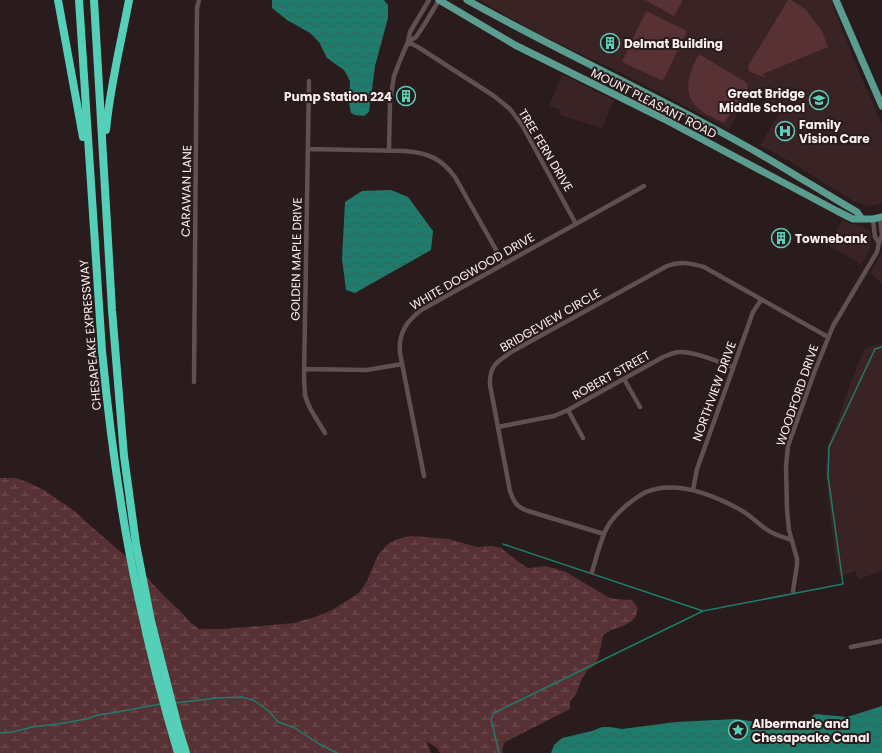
<svg xmlns="http://www.w3.org/2000/svg" width="882" height="753" viewBox="0 0 882 753" font-family="Poppins,sans-serif">
<style>
.built{fill:#392325}
.green{fill:#583135}
.wetland{fill:url(#wetland-marsh)}
.water{fill:url(#water-waves)}
.lines{fill:none;stroke-linecap:round;stroke-linejoin:round}
.stream{stroke:#1f7c6c;stroke-width:1.5}
.minor{stroke:#624f51;stroke-width:4.5}
.primary{stroke:#5a9c8f;stroke-width:7}
.motorway{stroke:#54d0b9;stroke-width:8}
.labels{text-anchor:middle;dominant-baseline:central;stroke-width:4;stroke-linejoin:round;paint-order:stroke}
.poi-label{font-size:12px;font-weight:bold;fill:#faeeef;stroke:#2a1b1c;text-anchor:start}
.street-label{font-size:12px;fill:#faeeef;stroke:#2a1b1c}
</style>
<defs>
<pattern id="wetland-marsh" width="20" height="14" patternUnits="userSpaceOnUse"><rect width="20" height="14" fill="#583135"/><path d="M1 5h8M5 5V1M11 12h8M15 12V8" fill="none" stroke="#714f53"/></pattern>
<pattern id="water-waves" width="16" height="10" patternUnits="userSpaceOnUse"><rect width="16" height="10" fill="#1f7c6c"/><path d="M0 5q4-4 8 0t8 0" fill="none" stroke="#35625a"/></pattern>
</defs>
<rect width="100%" height="100%" fill="#2a1b1c"/>
<path class="built" d="M479,0H831L857,68L882,123V203L875,205L866,206L853,201L789,161L760,145L782,109L752,90L729,129L617,71L581,54L535,32Z
M562,74L614,100L602,128L559,115L561,110L549,106Z
M842,220L852,224L863,227L871,232V239L870,249L862,265L828,245Z
M882,253V284L870,273Z
M882,344V571L859,579L855,571L840,577L835,557L826,476L827,448L840,414L848,389L863,352L865,349L868,347Z"/>
<path class="green" d="M645,0H683L674,16Z
M788,0H791L805,9L822,31L828,47L763,74L766,78L749,71L748,66Z
M646,11L687,31L663,81L622,62Z
M699,54L747,83L748,89L724,123C716,119 706,115 699,109C681,95 689,71 699,54Z"/>
<path class="wetland" d="M0,478H16L27,482L44,490L76,512L86,522L136,565L163,595L181,612L190,622L199,629H223L294,623L315,617L332,610L359,593L367,581L378,555L389,543L398,539L411,536L449,539L477,547L492,546L501,548L520,563L528,568L546,566L566,572L608,597L615,599L632,600L638,608C637,612 636,617 633,620C626,627 611,628 603,635C602,642 599,658 596,663C594,667 587,669 585,674C577,684 581,691 570,701V709L505,742L502,748L503,753H440L437,748L426,741L431,753H0Z"/>
<path class="water" d="M272,0H384L388,5V18L375,66L369,112L364,116L355,115L351,113L349,103L350,81L344,70L327,58L319,42L310,33L287,20L272,8Z
M391,190L408,197L433,231L431,250L355,293L346,290L342,259L345,202L362,191Z
M882,706V753H551L554,745L562,738L592,731L602,727H610L622,729L676,722L736,719L779,725L807,721L815,714L847,717Z"/>
<g class="lines">
<path class="stream" d="M503,544L703,611
M175,703L217,698L241,697L253,700L269,711L278,722L295,728L319,744L337,753
M0,733L13,732L32,727L58,724L86,719L98,715L112,713L161,704
M499,753L491,719L494,713L703,611L843,584L828,476L829,447L875,349L882,347"/>
<path class="minor" d="M408,42L418,47L494,96L510,109L522,125L576,224
M408,42L416,37L426,22L439,0
M309,81L304,378L305,395L307,401L311,410L325,433
M308,149L405,151C428,153 441,158 455,177L504,264
M389,151L390,102L394,76L401,58L408,42L410,32L429,0
M873,219L875,237L879,243
M305,369L367,370L402,364
M624,379L640,407
M194,382L197,8L199,0
M568,410L583,438
M498,427L554,416L568,410L663,357C668,355 673,353 678,352C694,351 718,362 733,367
M424,476L400,353C398,333 407,320 423,309L644,186
M693,490L697,469L726,388L753,312L761,300
M604,534L528,511C517,507 514,503 510,491L490,385C489,365 498,361 513,351L667,266C680,261 691,263 704,267L828,337
M592,572C596,559 601,537 608,526C613,517 621,510 628,504C634,499 640,495 646,492C676,480 711,494 737,508C748,513 757,523 766,529C774,535 783,537 792,540
M793,591L797,565V559L789,530L787,510L786,466L788,446L814,373L833,326L877,252L879,243L882,235L880,218
M851,647L882,641"/>
<path class="primary" d="M439,0L515,45L664,119L837,211L853,219H873L882,217
M467,0C544,43 623,80 700,121C734,139 768,158 800,178C819,189 838,201 857,212L862,219
M836,0L882,106"/>
<path class="motorway" d="M58,0L83,137
M79,0L102,351C110,435 121,518 139,600C150,652 163,703 178,753
M94,0L112,310L124,456L136,544L151,621L178,727L186,753
M106,130C110,86 121,43 129,0"/>
</g>
<defs>
<symbol id="building-ring" viewBox="-11 -11 22 22"><circle r="9.5" fill="#2a1b1c" stroke="#5dceb9" stroke-width="1.5"/><path d="M-4-6H4V6H1V3H-1V6H-4ZM-2.5-4.3h1.7v1.8h-1.7ZM.8-4.3h1.7v1.8H.8ZM-2.5-1h1.7V.8h-1.7ZM.8-1h1.7V.8H.8Z" fill="#5dceb9"/></symbol>
<symbol id="school-ring" viewBox="-11 -11 22 22"><circle r="9.5" fill="#2a1b1c" stroke="#5dceb9" stroke-width="1.5"/><path d="M0-5L7-2L0 1L-7-2ZM-4 1L0 2.5L4 1V4Q0 6-4 4Z" fill="#5dceb9"/></symbol>
<symbol id="hospital-ring" viewBox="-11 -11 22 22"><circle r="9.5" fill="#2a1b1c" stroke="#5dceb9" stroke-width="1.5"/><path d="M-5-5h3v3.5h4V-5h3V5h-3V1.5h-4V5h-3Z" fill="#5dceb9"/></symbol>
<symbol id="sight-ring" viewBox="-11 -11 22 22"><circle r="9.5" fill="#2a1b1c" stroke="#5dceb9" stroke-width="1.5"/><path d="M0-6L1.8-2.2L6-1.7L2.9 1.2L3.7 5.4L0 3.3L-3.7 5.4L-2.9 1.2L-6-1.7L-1.8-2.2Z" fill="#5dceb9"/></symbol>
</defs>
<g fill-rule="evenodd">
<use href="#building-ring" x="599" y="32" width="22" height="22"/>
<use href="#building-ring" x="395" y="85" width="22" height="22"/>
<use href="#school-ring" x="808" y="89" width="22" height="22"/>
<use href="#hospital-ring" x="774" y="120" width="22" height="22"/>
<use href="#building-ring" x="770" y="227" width="22" height="22"/>
<use href="#sight-ring" x="727" y="719" width="22" height="22"/>
</g>
<g class="labels">
<g class="poi-label">
<text x="624" y="43">Delmat Building</text>
<text x="805" y="93" text-anchor="end">Great Bridge<tspan x="805" dy="14">Middle School</tspan></text>
<text x="392" y="96" text-anchor="end">Pump Station 224</text>
<text x="799" y="124">Family<tspan x="799" dy="14">Vision Care</tspan></text>
<text x="795" y="238">Townebank</text>
<text x="752" y="723">Albermarle and<tspan x="752" dy="14">Chesapeake Canal</tspan></text>
</g>
<g class="street-label">
<text transform="translate(654 103) rotate(27)">MOUNT PLEASANT ROAD</text>
<text transform="translate(546 150) rotate(59)">TREE FERN DRIVE</text>
<text transform="translate(186 191) rotate(-89)">CARAWAN LANE</text>
<text transform="translate(296 259) rotate(-89)">GOLDEN MAPLE DRIVE</text>
<text transform="translate(472 271) rotate(-30)">WHITE DOGWOOD DRIVE</text>
<text transform="translate(550 320) rotate(-30)">BRIDGEVIEW CIRCLE</text>
<text transform="translate(90 335) rotate(-95)">CHESAPEAKE EXPRESSWAY</text>
<text transform="translate(611 375) rotate(-29)">ROBERT STREET</text>
<text transform="translate(714 391) rotate(-70)">NORTHVIEW DRIVE</text>
<text transform="translate(797 395) rotate(-71)">WOODFORD DRIVE</text>
</g>
</g>
</svg>
